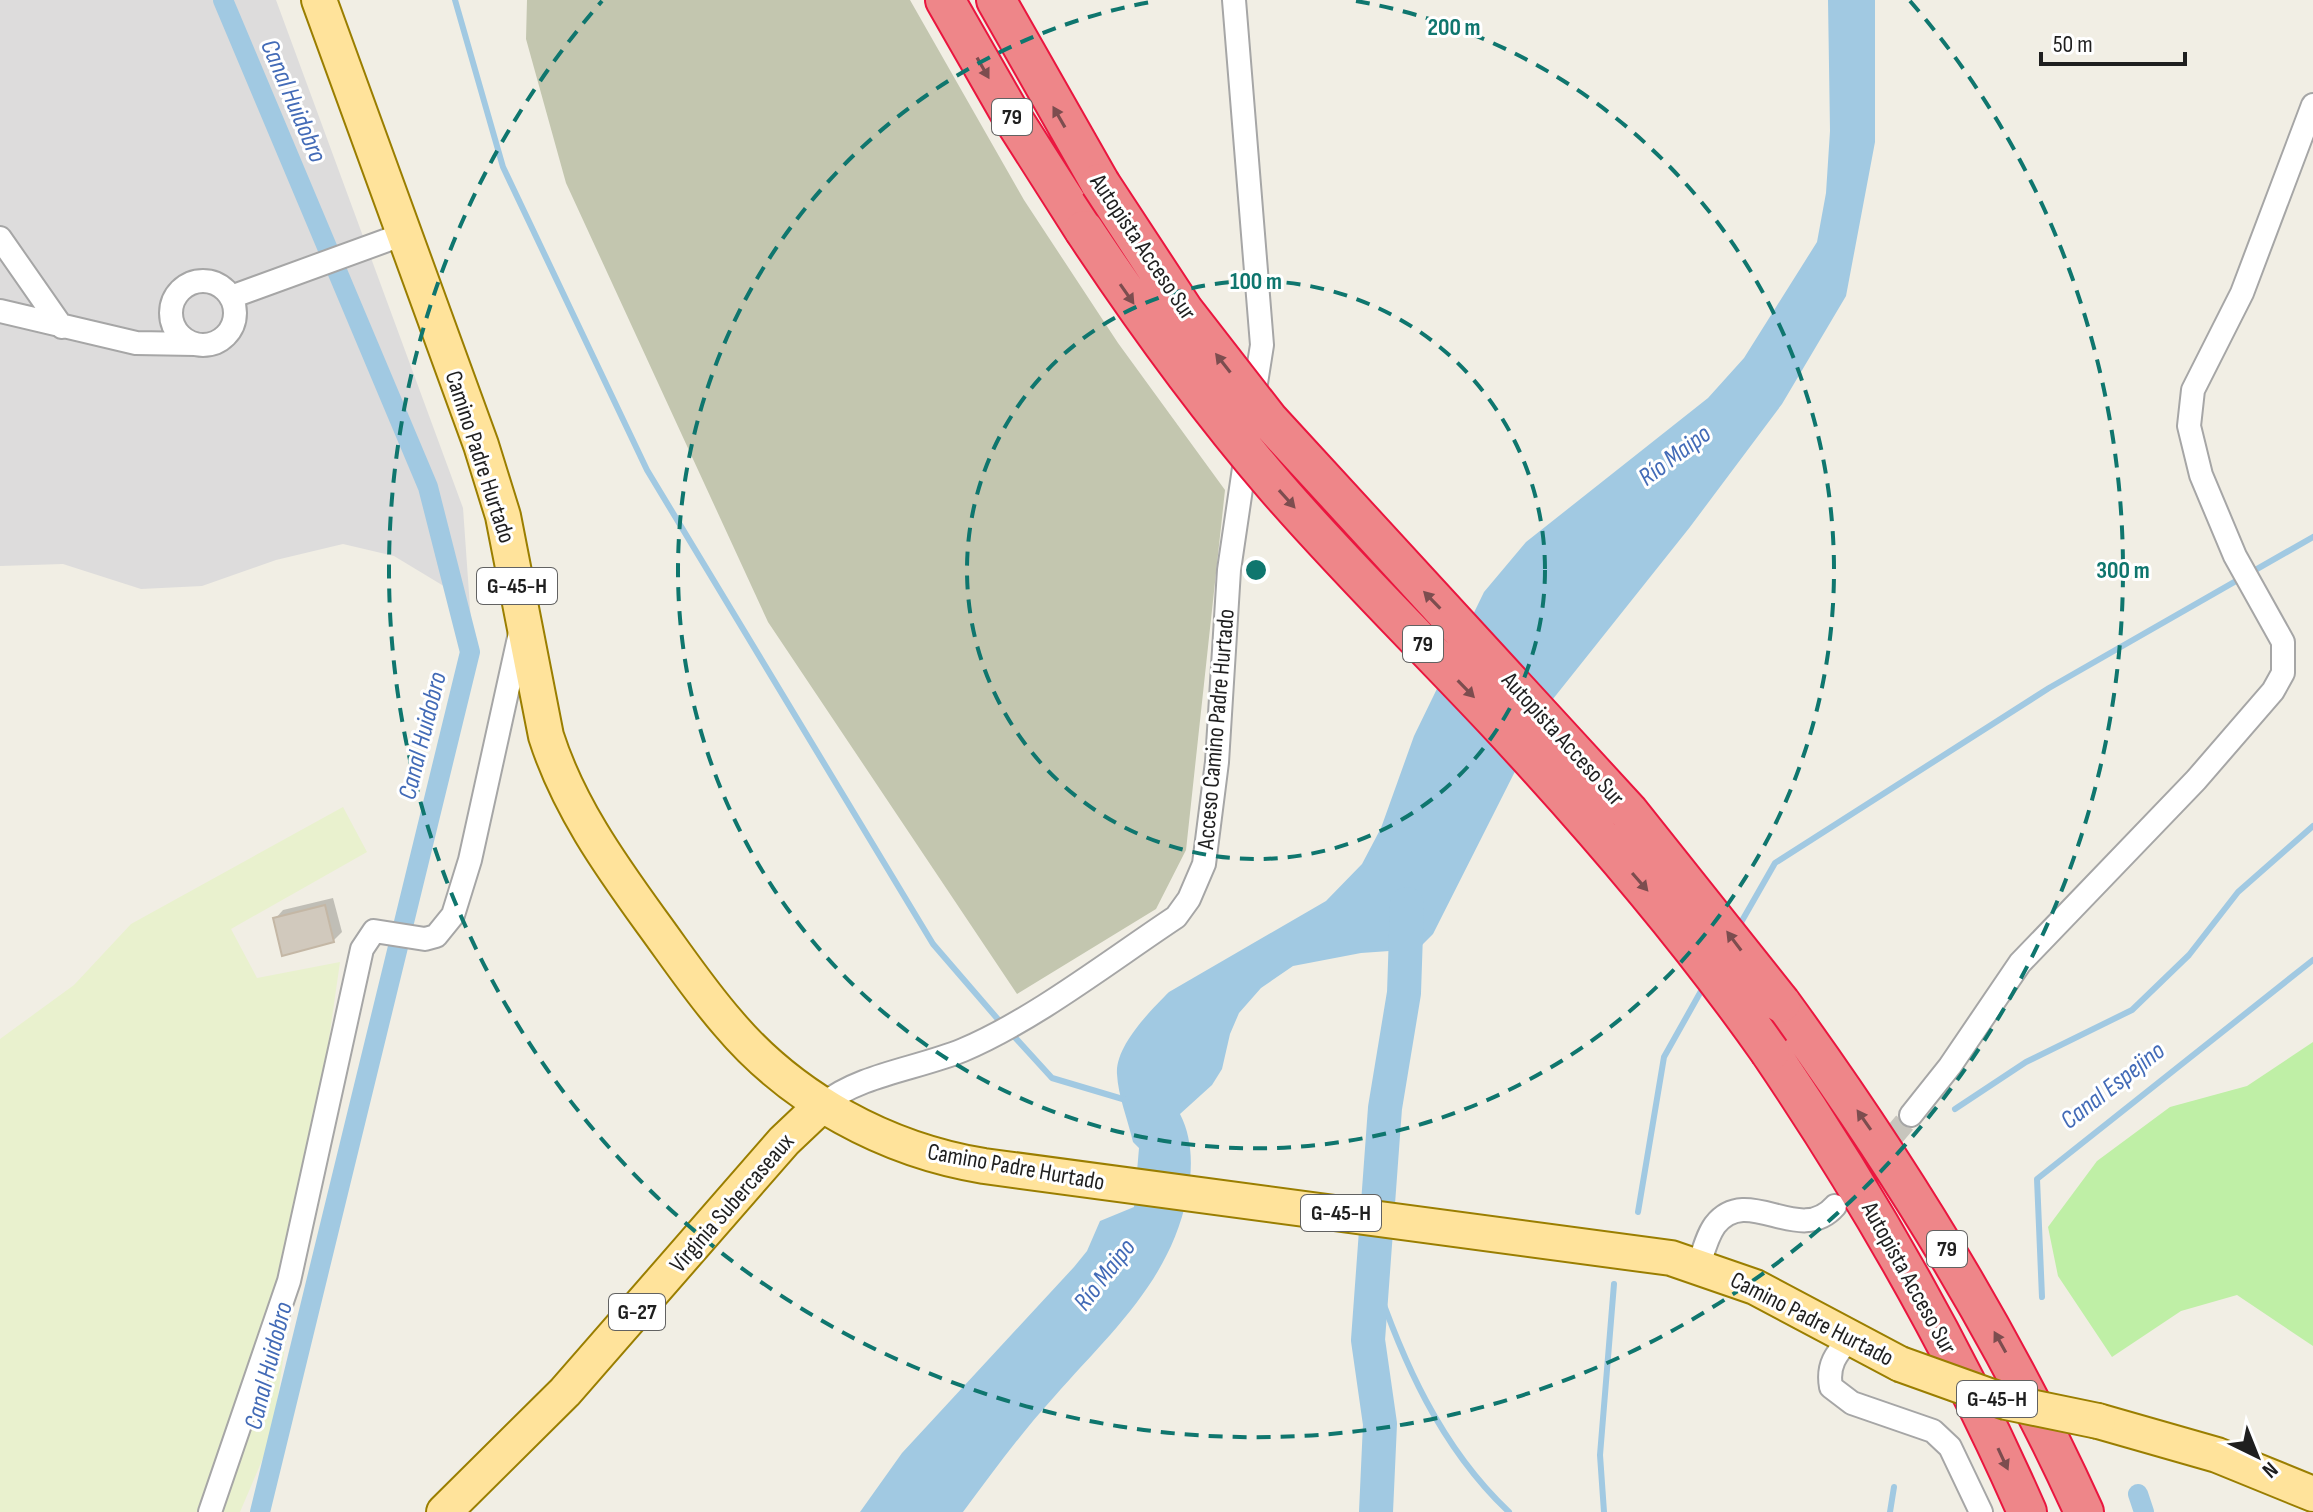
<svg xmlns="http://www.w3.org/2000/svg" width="2313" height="1512" viewBox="0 0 2313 1512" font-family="'Sofia Sans Condensed',sans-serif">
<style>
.residential{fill:#dddcdc}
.construction{fill:#c3c6af}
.farmland{fill:#e9f1ce}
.grass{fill:#bfefa6}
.water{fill:#a1c9e2}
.shadow{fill:#0003}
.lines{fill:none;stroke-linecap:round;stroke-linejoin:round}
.stream{stroke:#a1c9e2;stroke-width:6}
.canal{stroke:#a1c9e2;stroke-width:20}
.river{stroke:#a1c9e2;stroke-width:34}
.building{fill:#d1c9bd;stroke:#c4b7a5;stroke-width:2}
.street-tunnel{stroke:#c7c5bd;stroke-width:22;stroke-dasharray:22 11;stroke-linecap:butt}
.street-casing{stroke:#a6a6a6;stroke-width:26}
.primary-casing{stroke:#9a7e00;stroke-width:38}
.highway-casing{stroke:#ea163f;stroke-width:42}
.street{stroke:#fff;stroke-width:22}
.primary{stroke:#ffe39b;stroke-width:34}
.highway{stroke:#ee8689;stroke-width:38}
.primary-bridge-casing{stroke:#9a7e00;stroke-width:38;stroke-linecap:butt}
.highway-bridge-casing{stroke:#ea163f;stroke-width:42;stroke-linecap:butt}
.primary-bridge{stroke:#ffe39b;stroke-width:34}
.highway-bridge{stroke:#ee8689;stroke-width:38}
.oneway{fill:#7c4d4f}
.ring{fill:none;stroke:#0f766e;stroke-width:4;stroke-dasharray:14 10}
.labels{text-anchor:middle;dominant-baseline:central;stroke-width:6;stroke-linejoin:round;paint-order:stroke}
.shield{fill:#fff;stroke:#626262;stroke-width:2}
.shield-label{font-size:22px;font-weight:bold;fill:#1f1f1f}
.street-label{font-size:24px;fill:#1f1f1f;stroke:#fff}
.water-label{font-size:26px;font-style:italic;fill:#436bb7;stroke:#fff}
.centre{fill:#0f766e;stroke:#fff;stroke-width:4}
.ring-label{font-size:24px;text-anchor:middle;font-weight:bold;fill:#0f766e;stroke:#fff;stroke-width:6;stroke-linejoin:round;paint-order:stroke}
</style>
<rect width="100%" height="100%" fill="#f1eee4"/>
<path class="residential" d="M0,0H276L463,508L472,636L447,588L394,556L343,544L276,560L202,586L141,589L63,564L0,566Z"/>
<path class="construction" d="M527,0H910L1024,200L1118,343L1225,490L1186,850L1156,909L1017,994L768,622L566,183L526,39Z"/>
<path class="farmland" d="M343,807L367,852L231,929L257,978L340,962L272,1437L240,1512H0V1039L74,985L131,924Z"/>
<path class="grass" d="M2313,1042V1346L2237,1295L2181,1311L2112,1357L2058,1276L2048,1227L2097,1161L2170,1107L2247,1086Z"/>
<path class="water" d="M1828,0H1875V142L1846,296L1782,404L1690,527L1549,704L1433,934L1418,949L1361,953L1293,966L1261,988L1239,1013L1230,1034L1222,1069L1212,1085L1180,1114C1193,1139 1193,1170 1187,1197C1169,1283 1109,1334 1054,1397C1021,1433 992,1473 963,1512H860L902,1453L1074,1267L1087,1251L1100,1221L1134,1207L1139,1148L1133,1142C1128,1120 1118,1096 1117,1074C1115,1046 1151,1010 1169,992L1326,901L1362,864L1381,828L1414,736L1484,592L1526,542L1708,398L1744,358L1817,242L1826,193L1830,131Z"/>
<path class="shadow" d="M333,898L342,932L333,941L275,919L283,910Z"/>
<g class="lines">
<path class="stream" d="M455,0L503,167L647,470L933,944L1002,1024
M1739,926L1775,863L2049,688L2313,537
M1010,1032L1052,1078L1126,1100
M1955,1109L2026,1062L2132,1010L2189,955L2238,892L2313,826
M1638,1212L1664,1057L1705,984
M1372,1271C1402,1360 1440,1447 1509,1512
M2042,1297L2037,1179L2313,960
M1604,1512L1600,1455L1614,1284
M1890,1512L1894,1487"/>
<path class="canal" d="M223,0L428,487L470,652L260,1512
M2138,1494L2144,1512"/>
<path class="river" d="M1376,1512L1380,1424L1368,1340L1385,1108L1404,993L1407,904"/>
</g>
<path class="building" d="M325,905L334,942L282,956L273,918Z"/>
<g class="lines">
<path class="street-tunnel" d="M1848,1190L1911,1115"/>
<defs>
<path id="street" d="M1234,0L1262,345L1253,402
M0,238L62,327
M171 313a32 32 0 1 1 64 0a32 32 0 1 1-64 0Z
M231,297L404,234
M0,311L136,343L195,344
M822,1105C861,1074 917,1069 963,1050C1034,1020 1111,960 1176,917L1189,899L1204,864L1217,762L1229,570L1247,448
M1911,1115L1950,1066L2020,963L2196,780L2273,691L2283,673V642L2235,556L2201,475L2189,426L2193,390L2242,293L2313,105
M1699,1265C1703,1252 1707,1236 1715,1225C1748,1183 1799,1247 1835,1206
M1850,1338C1836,1354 1827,1365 1831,1387L1852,1403L1933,1431L1950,1447L1981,1512
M210,1512L289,1281L362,949L374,931L425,939L436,936L453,915L470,860L520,633"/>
<path id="primary" d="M319,0L481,445L503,516L546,736C568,805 609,863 651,921C676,955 700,991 728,1023C792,1099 886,1150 984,1166L1671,1258L1755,1287L1900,1364
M2098,1421L2217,1455L2313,1494
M444,1512L565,1392L784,1141L822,1105"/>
<path id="highway" d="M945,0L1012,117L1084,230
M996,0L1100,183
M1781,1003C1898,1164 2002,1331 2084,1512
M1770,1052C1869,1198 1956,1350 2027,1512"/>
</defs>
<use href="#street" class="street-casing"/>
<use href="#primary" class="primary-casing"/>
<use href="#highway" class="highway-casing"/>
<use href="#street" class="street"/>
<use href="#primary" class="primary"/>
<use href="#highway" class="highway"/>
<defs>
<path id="primary-bridge" d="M1900,1364L2006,1402L2098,1421"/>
<path id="highway-bridge" d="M1100,183L1184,311L1268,419L1629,812L1781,1003
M1084,230C1143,319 1206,406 1276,487C1346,568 1423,643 1496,721C1594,826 1687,934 1770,1052"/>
</defs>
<use href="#primary-bridge" class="primary-bridge-casing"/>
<use href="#highway-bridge" class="highway-bridge-casing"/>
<use href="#primary-bridge" class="primary-bridge"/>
<use href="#highway-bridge" class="highway-bridge"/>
</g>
<defs><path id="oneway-solid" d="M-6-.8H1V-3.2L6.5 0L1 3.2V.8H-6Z" transform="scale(2)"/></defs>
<g class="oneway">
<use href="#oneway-solid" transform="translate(983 68) rotate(60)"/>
<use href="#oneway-solid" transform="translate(1059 117) rotate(-120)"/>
<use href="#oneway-solid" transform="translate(1127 294) rotate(55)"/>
<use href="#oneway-solid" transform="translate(1223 363) rotate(-128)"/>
<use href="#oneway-solid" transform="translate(1287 499) rotate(48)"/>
<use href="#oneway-solid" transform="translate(1432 600) rotate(-134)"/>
<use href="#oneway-solid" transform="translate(1466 689) rotate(46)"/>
<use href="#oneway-solid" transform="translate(1640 882) rotate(49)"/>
<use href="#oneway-solid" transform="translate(1734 941) rotate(-127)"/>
<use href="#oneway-solid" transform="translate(1864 1120) rotate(-125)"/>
<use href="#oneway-solid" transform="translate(2000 1342) rotate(-119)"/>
<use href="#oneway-solid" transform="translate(2003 1459) rotate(65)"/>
</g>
<g class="ring">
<circle cx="1256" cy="570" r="289"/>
<path d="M1356 1A578 578 0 1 1 1156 1"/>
<path d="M1910 1A867 867 0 1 1 602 1"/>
</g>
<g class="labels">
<g class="shield">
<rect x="992" y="99" width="40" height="36" rx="6"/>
<rect x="477" y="568" width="80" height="36" rx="6"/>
<rect x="1403" y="626" width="40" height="36" rx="6"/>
<rect x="1301" y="1195" width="80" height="36" rx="6"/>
<rect x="1927" y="1231" width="40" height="36" rx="6"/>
<rect x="609" y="1294" width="56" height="36" rx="6"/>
<rect x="1957" y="1381" width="80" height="36" rx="6"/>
</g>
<g class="shield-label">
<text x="1012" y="117">79</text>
<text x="517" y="586">G-45-H</text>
<text x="1423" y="644">79</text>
<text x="1341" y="1213">G-45-H</text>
<text x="1947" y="1249">79</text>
<text x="637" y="1312">G-27</text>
<text x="1997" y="1399">G-45-H</text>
</g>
<g class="street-label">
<text transform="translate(1143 247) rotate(56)">Autopista Acceso Sur</text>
<text transform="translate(480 457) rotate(72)">Camino Padre Hurtado</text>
<text transform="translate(1216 729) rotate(-85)">Acceso Camino Padre Hurtado</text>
<text transform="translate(1563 739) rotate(48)">Autopista Acceso Sur</text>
<text transform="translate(1016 1167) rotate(10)">Camino Padre Hurtado</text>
<text transform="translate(732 1203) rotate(-49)">Virginia Subercaseaux</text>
<text transform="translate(1909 1278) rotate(61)">Autopista Acceso Sur</text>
<text transform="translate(1812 1319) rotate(27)">Camino Padre Hurtado</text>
</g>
<g class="water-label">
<text transform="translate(293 101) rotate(67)">Canal Huidobro</text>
<text transform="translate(1675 456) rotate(-37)">Río Maipo</text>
<text transform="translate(423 736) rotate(-76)">Canal Huidobro</text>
<text transform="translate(2113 1086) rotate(-38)">Canal Espejino</text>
<text transform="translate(1105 1275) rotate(-52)">Río Maipo</text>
<text transform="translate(269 1366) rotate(-76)">Canal Huidobro</text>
</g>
</g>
<circle cx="1256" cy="570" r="12" class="centre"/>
<g class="ring-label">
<text x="1454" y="35">200 m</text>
<text x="1256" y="289">100 m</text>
<text x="2123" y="578">300 m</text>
</g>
<g transform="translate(2257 1456) rotate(137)" stroke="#ffffff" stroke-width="6" paint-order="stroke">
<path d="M0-6L14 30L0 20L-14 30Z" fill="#1f1f1f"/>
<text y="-12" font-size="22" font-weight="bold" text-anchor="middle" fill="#1f1f1f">N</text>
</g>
<path d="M2041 52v12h144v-12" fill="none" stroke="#1f1f1f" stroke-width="4"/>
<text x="2053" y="52" font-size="24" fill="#1f1f1f" stroke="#ffffff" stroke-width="6" paint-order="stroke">50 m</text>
</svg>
